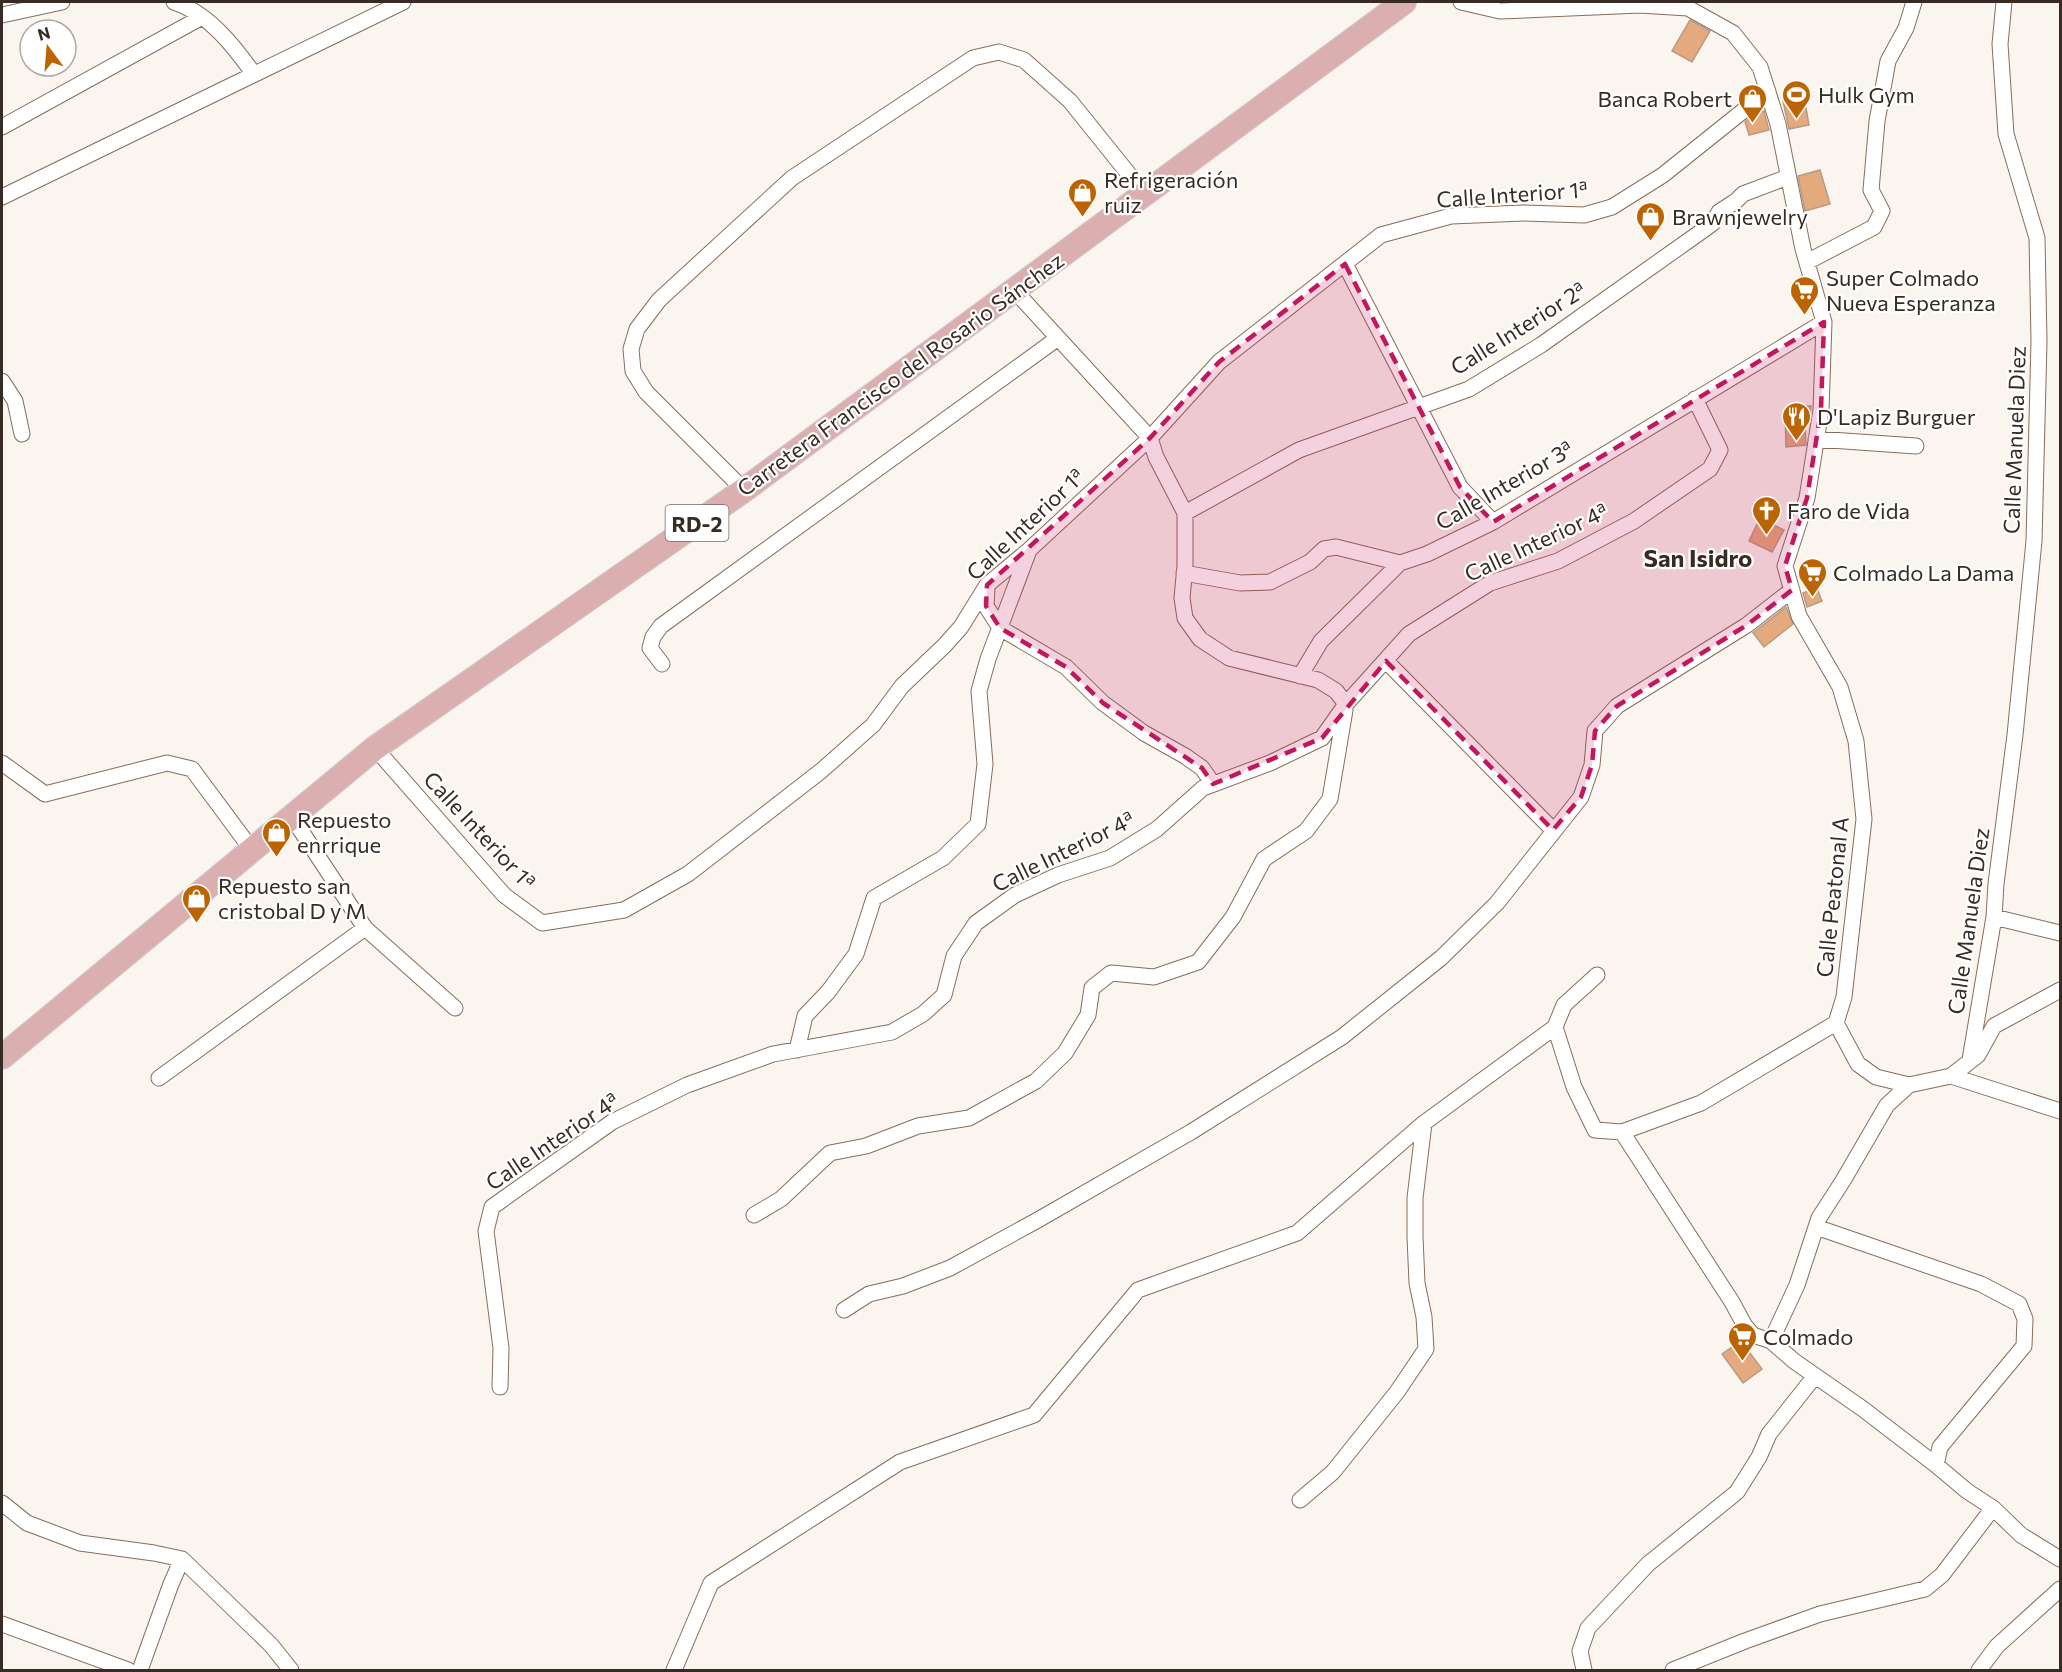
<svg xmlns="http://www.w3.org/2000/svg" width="2062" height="1672" viewBox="0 0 2062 1672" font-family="Commissioner,sans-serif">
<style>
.building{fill:#e4a97c;stroke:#b89b86;stroke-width:1.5}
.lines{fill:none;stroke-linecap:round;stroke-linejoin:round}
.minor-casing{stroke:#886d59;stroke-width:17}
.primary-casing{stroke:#d3d0cf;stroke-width:26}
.minor{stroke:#fff;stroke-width:15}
.primary{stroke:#dbafb0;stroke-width:24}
.marked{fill:#c2185b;fill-opacity:0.2;stroke:#c2185b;stroke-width:4.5;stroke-dasharray:12 8;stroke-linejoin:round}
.labels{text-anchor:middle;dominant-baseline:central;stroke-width:4.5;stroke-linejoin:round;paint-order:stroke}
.shield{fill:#fff;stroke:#736b65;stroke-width:1.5}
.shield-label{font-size:21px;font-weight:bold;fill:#372b23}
.poi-label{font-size:22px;fill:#372b23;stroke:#fff;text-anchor:start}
.street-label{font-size:22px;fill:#372b23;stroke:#fff}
.neighbourhood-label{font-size:24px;font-weight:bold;fill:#372b23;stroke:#fff}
</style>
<rect width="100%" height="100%" fill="#fbf5f0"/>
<path class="building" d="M1690,20L1710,31L1692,62L1672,51Z
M1804,97L1809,125L1789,129L1783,101Z
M1764,111L1769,130L1749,135L1745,122L1756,113Z
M1820,170L1830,204L1805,211L1798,176Z
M1794,406H1811L1809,424H1805L1806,445L1786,447L1785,412H1794Z
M1760,518L1784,530L1772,552L1749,541Z
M1817,588L1822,601L1807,607L1803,593Z
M1786,607L1793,624L1764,647L1753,633Z
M1741,1341L1762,1369L1743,1383L1722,1354Z"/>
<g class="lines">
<defs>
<path id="minor" d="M174,2C207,12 234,46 253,73
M1461,2L1500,11L1640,5L1688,8L1733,33L1760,67L1778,124L1803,249L1824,322L1821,410L1807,498L1785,566L1799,616L1840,687L1856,741L1864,819L1844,997L1836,1023L1701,1103L1622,1132L1595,1130L1574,1087L1555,1027L1564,1005L1597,975
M2,15L62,2
M2,127L202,17
M2,197L403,2
M1807,262L1874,227L1882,211L1871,190L1877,121L1888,61L1906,28L1914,2
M1345,264L1460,487L1493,522
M1014,290L1150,438L1156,457L1185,513V566L1182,598L1185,618L1200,639L1229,658L1318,680L1336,691L1346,704
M2,381L15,401L22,434
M1816,439L1916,446
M744,490L646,392L633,371L631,349L637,329L659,300L792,178L973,58L999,52L1024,60L1070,101L1144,193
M1185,513L1299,450L1469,389L1541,345L1695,236L1713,223L1719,212L1736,201L1743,194L1788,177
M1184,573L1240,583L1270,582L1310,562L1324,549L1336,547L1400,563L1427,554L1493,522L1824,322
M987,588L986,606L1000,628L1066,667L1103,703L1144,733L1185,756L1202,768L1213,784
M1386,661L1553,830
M662,664L650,648L653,637L661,626L1058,338
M1300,676L1321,641L1400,563
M375,748L504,895L542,923L624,910L688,874L821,771L873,725L902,686L945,645L961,627L987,585L1029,550L1150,438L1219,362L1381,235L1451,216L1524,213L1584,215L1612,207L1663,175L1768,91
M2,763L45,794L167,763L192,769L252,850
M292,817L365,928L455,1008
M1994,917L2060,933
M1836,1023L1858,1064L1876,1077L1909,1085
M797,1050L805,1016L828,992L856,954L874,898L943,858L978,824L985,764L979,691L988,659L1028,553
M1970,1060L1994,917L1996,884L2015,735L2034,541L2039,341L2037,238L2006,134L2000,44L2004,2
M1951,1076L2060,1111
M159,1078L365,928
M1622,1132L1732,1302L1745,1326L1753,1335L1771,1341L1794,1361L1863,1409L1936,1465
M754,1215L781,1199L830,1153L866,1146L918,1126L969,1118L1036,1081L1065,1053L1088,1015L1092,988L1111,973L1154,977L1198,962L1233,917L1264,859L1306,831L1330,799L1345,710
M1816,1227L1981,1284L2019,1304L2025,1319L2024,1346L1940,1447L1936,1465L1967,1491L1993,1508L2021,1535L2060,1559
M844,1310L869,1294L903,1286L950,1268L1036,1221L1191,1132L1342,1037L1441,958L1497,903L1581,797L1592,765L1595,731L1617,706L1747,625L1792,590
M1771,1341L1797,1285L1819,1218L1844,1179L1887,1105L1909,1085L1951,1076L1978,1055L1994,1026L2060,990
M500,1387L501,1348L486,1231L492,1207L612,1122L687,1085L773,1054L892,1032L923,1014L944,995L954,956L976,923L1015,895L1058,875L1110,858L1157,829L1203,788L1270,763L1322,738L1346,704L1409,634L1490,583L1558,561L1634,521L1710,469L1720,450L1695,399
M1300,1500L1333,1472L1397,1392L1426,1349L1424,1317L1417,1283L1415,1237V1198L1424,1123
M2,1503L27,1523L80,1543L154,1553L182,1559L171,1584L140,1670
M182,1559L271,1645L291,1670
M2,1624L128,1670
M674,1670L711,1583L900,1462L1034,1415L1138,1290L1297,1233L1424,1123L1555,1027
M1584,1670L1580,1651L1588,1628L1648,1564L1737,1492L1759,1457L1769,1434L1815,1376
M1673,1670L1745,1641L1820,1614L1925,1589L1942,1575L1993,1508
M1979,1670L1997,1646L2060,1589"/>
<path id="primary" d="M2,1057L375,748L744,490L1404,2"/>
</defs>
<use href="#minor" class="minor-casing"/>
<use href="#primary" class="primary-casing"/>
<use href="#minor" class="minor"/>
<use href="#primary" class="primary"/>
</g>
<path class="marked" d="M1345,264L1460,487L1493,522L1824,322L1821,410L1807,498L1785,566L1792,590L1747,625L1617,706L1595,731L1592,765L1581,797L1553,830L1386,661L1322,738L1213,784L1202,768L1103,703L1066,667L1000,628L986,606L987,585L1150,438L1219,362Z"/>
<defs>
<symbol id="stadium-pin" viewBox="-11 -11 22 30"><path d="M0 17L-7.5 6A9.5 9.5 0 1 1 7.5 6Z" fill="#bd6402" stroke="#fff"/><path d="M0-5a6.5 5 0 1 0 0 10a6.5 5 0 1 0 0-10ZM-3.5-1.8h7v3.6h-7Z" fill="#fff"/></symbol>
<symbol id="shop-pin" viewBox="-11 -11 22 30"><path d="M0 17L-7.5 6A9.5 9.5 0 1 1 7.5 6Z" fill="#bd6402" stroke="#fff"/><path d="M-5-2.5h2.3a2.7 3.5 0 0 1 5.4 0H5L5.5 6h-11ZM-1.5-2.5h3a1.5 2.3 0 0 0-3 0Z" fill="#fff"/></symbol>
<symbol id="supermarket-pin" viewBox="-11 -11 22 30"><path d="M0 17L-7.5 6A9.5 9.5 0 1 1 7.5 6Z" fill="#bd6402" stroke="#fff"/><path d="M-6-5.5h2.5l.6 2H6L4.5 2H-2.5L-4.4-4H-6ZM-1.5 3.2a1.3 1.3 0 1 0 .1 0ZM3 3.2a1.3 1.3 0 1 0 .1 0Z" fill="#fff"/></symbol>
<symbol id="restaurant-pin" viewBox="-11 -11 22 30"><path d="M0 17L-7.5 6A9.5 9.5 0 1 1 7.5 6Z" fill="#bd6402" stroke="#fff"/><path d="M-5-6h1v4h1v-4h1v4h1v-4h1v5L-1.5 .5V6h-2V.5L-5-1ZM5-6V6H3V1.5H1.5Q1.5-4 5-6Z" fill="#fff"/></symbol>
<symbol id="church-pin" viewBox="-11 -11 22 30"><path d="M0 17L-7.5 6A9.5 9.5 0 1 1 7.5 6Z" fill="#bd6402" stroke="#fff"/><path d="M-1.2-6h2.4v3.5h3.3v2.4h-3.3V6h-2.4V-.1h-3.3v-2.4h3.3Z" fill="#fff"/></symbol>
</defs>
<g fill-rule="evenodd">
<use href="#stadium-pin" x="1780" y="78" width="33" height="45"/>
<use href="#shop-pin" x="1736" y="82" width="33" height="45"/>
<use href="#shop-pin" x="1066" y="176" width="33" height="45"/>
<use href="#shop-pin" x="1634" y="200" width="33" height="45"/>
<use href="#supermarket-pin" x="1788" y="274" width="33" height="45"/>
<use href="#restaurant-pin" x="1780" y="400" width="33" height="45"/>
<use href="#church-pin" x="1750" y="494" width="33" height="45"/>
<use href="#supermarket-pin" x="1796" y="556" width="33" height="45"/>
<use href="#shop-pin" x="260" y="816" width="33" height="45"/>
<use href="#shop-pin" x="180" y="882" width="33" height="45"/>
<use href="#supermarket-pin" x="1726" y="1320" width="33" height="45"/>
</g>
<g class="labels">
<rect class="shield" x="665.5" y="505" width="63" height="36" rx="4.5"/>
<g class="shield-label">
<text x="697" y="523">RD-2</text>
</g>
<g class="poi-label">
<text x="1818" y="94">Hulk Gym</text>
<text x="1732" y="98" text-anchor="end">Banca Robert</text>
<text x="1104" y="179">Refrigeración<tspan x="1104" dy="25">ruiz</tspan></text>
<text x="1672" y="216">Brawnjewelry</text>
<text x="1826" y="277">Super Colmado<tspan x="1826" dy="25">Nueva Esperanza</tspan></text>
<text x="1817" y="416">D'Lapiz Burguer</text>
<text x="1787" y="510">Faro de Vida</text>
<text x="1833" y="572">Colmado La Dama</text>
<text x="297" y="819">Repuesto<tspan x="297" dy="25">enrrique</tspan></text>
<text x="218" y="885">Repuesto san<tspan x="218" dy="25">cristobal D y M</tspan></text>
<text x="1763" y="1336">Colmado</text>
</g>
<g class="street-label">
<text transform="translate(1512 194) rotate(-4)">Calle Interior 1ª</text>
<text transform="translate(1518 328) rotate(-32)">Calle Interior 2ª</text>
<text transform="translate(900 374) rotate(-36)">Carretera Francisco del Rosario Sánchez</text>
<text transform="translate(2014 440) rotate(-88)">Calle Manuela Diez</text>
<text transform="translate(1504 485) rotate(-30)">Calle Interior 3ª</text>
<text transform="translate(1025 524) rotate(-43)">Calle Interior 1ª</text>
<text transform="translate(1536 542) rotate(-25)">Calle Interior 4ª</text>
<text transform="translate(480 830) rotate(47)">Calle Interior 1ª</text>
<text transform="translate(1063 851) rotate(-26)">Calle Interior 4ª</text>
<text transform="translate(1832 897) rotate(-84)">Calle Peatonal A</text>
<text transform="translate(1968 921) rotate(-82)">Calle Manuela Diez</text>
<text transform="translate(552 1141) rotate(-34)">Calle Interior 4ª</text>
</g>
<g class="neighbourhood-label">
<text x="1698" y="557">San Isidro</text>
</g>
</g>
<rect width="2062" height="1672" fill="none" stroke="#372b23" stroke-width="6"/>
<g transform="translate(48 48) rotate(344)"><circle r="28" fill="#ffffff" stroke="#afaaa7" stroke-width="1.5"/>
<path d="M0-4.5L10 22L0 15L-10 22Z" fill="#bd6402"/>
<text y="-9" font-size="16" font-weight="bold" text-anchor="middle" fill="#372b23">N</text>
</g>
</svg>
